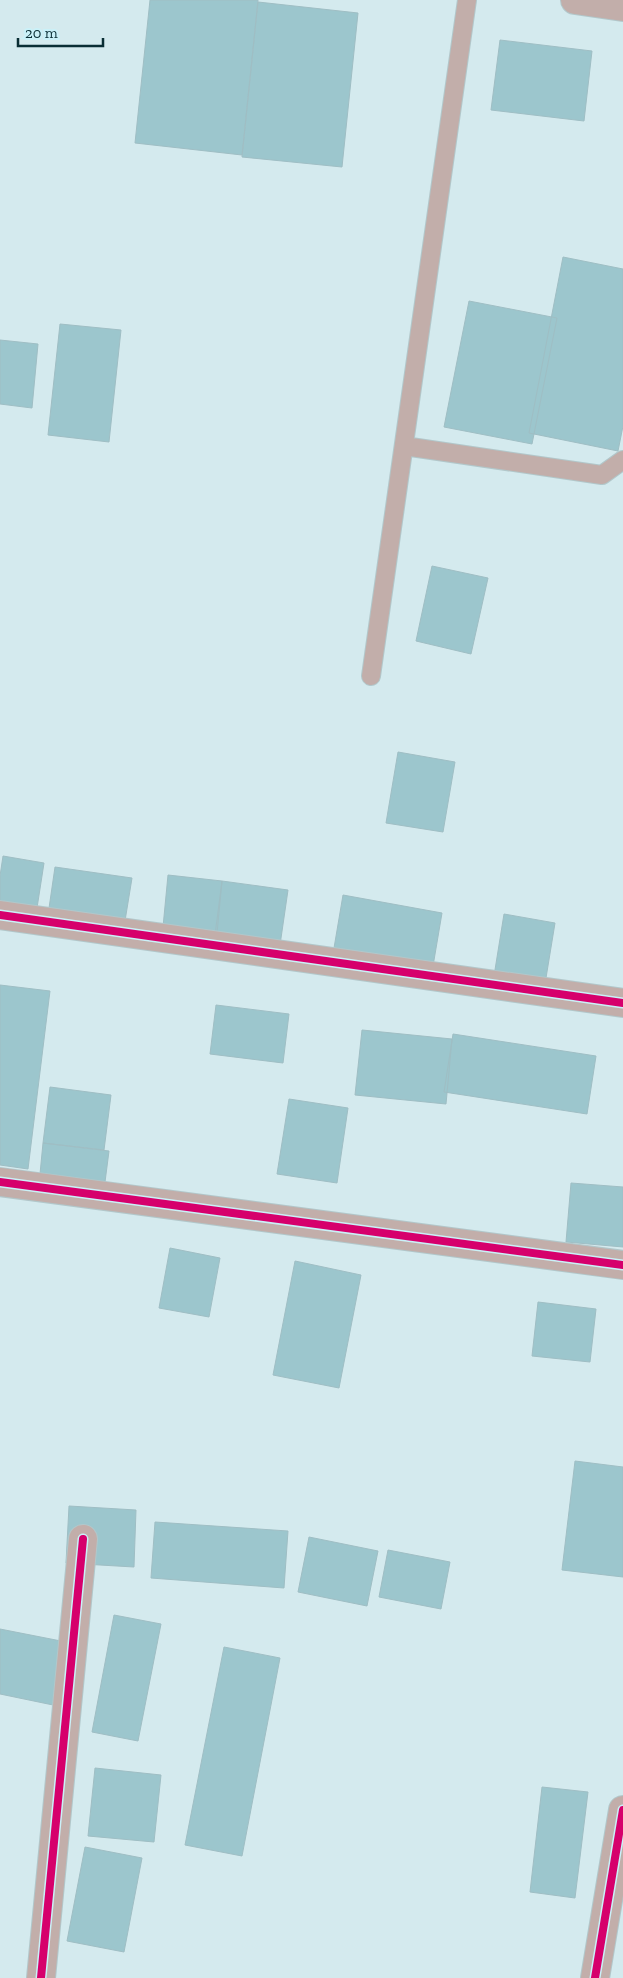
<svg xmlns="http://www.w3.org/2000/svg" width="623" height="1978" viewBox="0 0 623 1978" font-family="'Zilla Slab',serif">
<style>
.building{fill:#9cc6cd;stroke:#9fbec4}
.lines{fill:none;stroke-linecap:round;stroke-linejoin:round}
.service-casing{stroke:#b2c7ca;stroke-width:20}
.minor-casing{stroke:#b2c7ca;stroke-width:30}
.service{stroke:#c2aeaa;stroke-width:18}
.minor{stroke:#c2aeaa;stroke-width:28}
.cycleway-casing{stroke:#caf1f8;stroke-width:11}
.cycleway{stroke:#d6006c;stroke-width:8}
</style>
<rect width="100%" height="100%" fill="#d4eaee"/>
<path class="building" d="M150,0H258L242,155L135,143Z
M258,2L358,13L342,167L242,157Z
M500,40L592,51L584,121L491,110Z
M563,257L623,269V426L618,451L529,433Z
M469,301L557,318L532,444L444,427Z
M60,324L121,330L109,442L48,435Z
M0,340L38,344L32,408L0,404Z
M432,566L488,578L471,654L416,641Z
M398,752L455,762L443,832L386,823Z
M3,856L44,863L37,908L0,902V876Z
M55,867L132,878L124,927L48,915Z
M168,875L222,881L217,933L163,927Z
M222,881L288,890L280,945L215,935Z
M343,895L442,913L433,966L334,948Z
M504,914L555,923L545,984L494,976Z
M0,985L50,991L28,1169L0,1165Z
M216,1005L289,1014L283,1063L210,1054Z
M362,1030L452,1039L446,1104L355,1095Z
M453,1034L596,1056L587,1114L444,1092Z
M50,1087L111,1095L104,1150L43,1143Z
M289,1099L348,1108L337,1183L277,1174Z
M43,1143L109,1151L105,1182L40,1174Z
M571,1183L623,1187V1247L566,1242Z
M170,1248L220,1258L209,1317L159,1308Z
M295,1261L361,1275L339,1388L273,1375Z
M538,1302L596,1309L590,1362L532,1356Z
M575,1461L623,1467V1577L562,1570Z
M69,1506L136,1510L134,1567L66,1563Z
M155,1522L288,1531L284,1588L151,1578Z
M309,1537L378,1551L367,1606L298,1592Z
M388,1550L450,1562L441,1609L379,1597Z
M114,1615L161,1624L138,1741L92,1732Z
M0,1629L66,1642L53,1705L0,1694Z
M224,1647L280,1658L242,1856L185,1845Z
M95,1768L161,1775L154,1842L88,1836Z
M542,1787L588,1792L575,1898L530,1892Z
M85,1847L142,1858L124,1952L67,1941Z"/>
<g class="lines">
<defs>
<path id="service" d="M404,446L602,475L623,460
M371,676L467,0"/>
<path id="minor" d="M575,0L623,7
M0,915L623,1003
M0,1182L623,1265
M41,1978L83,1539
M595,1978L623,1810"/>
</defs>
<use href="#service" class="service-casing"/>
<use href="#minor" class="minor-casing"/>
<use href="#service" class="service"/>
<use href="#minor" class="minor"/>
<defs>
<path id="cycleway" d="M0,915L623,1003
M0,1182L623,1265
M41,1978L83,1539
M595,1978L623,1810"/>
</defs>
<use href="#cycleway" class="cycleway-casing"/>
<use href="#cycleway" class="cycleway"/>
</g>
<path d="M18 38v8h85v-8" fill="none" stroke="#092e34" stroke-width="2.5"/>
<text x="25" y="38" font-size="15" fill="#092e34" stroke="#caf1f8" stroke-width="4" paint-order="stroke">20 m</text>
</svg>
